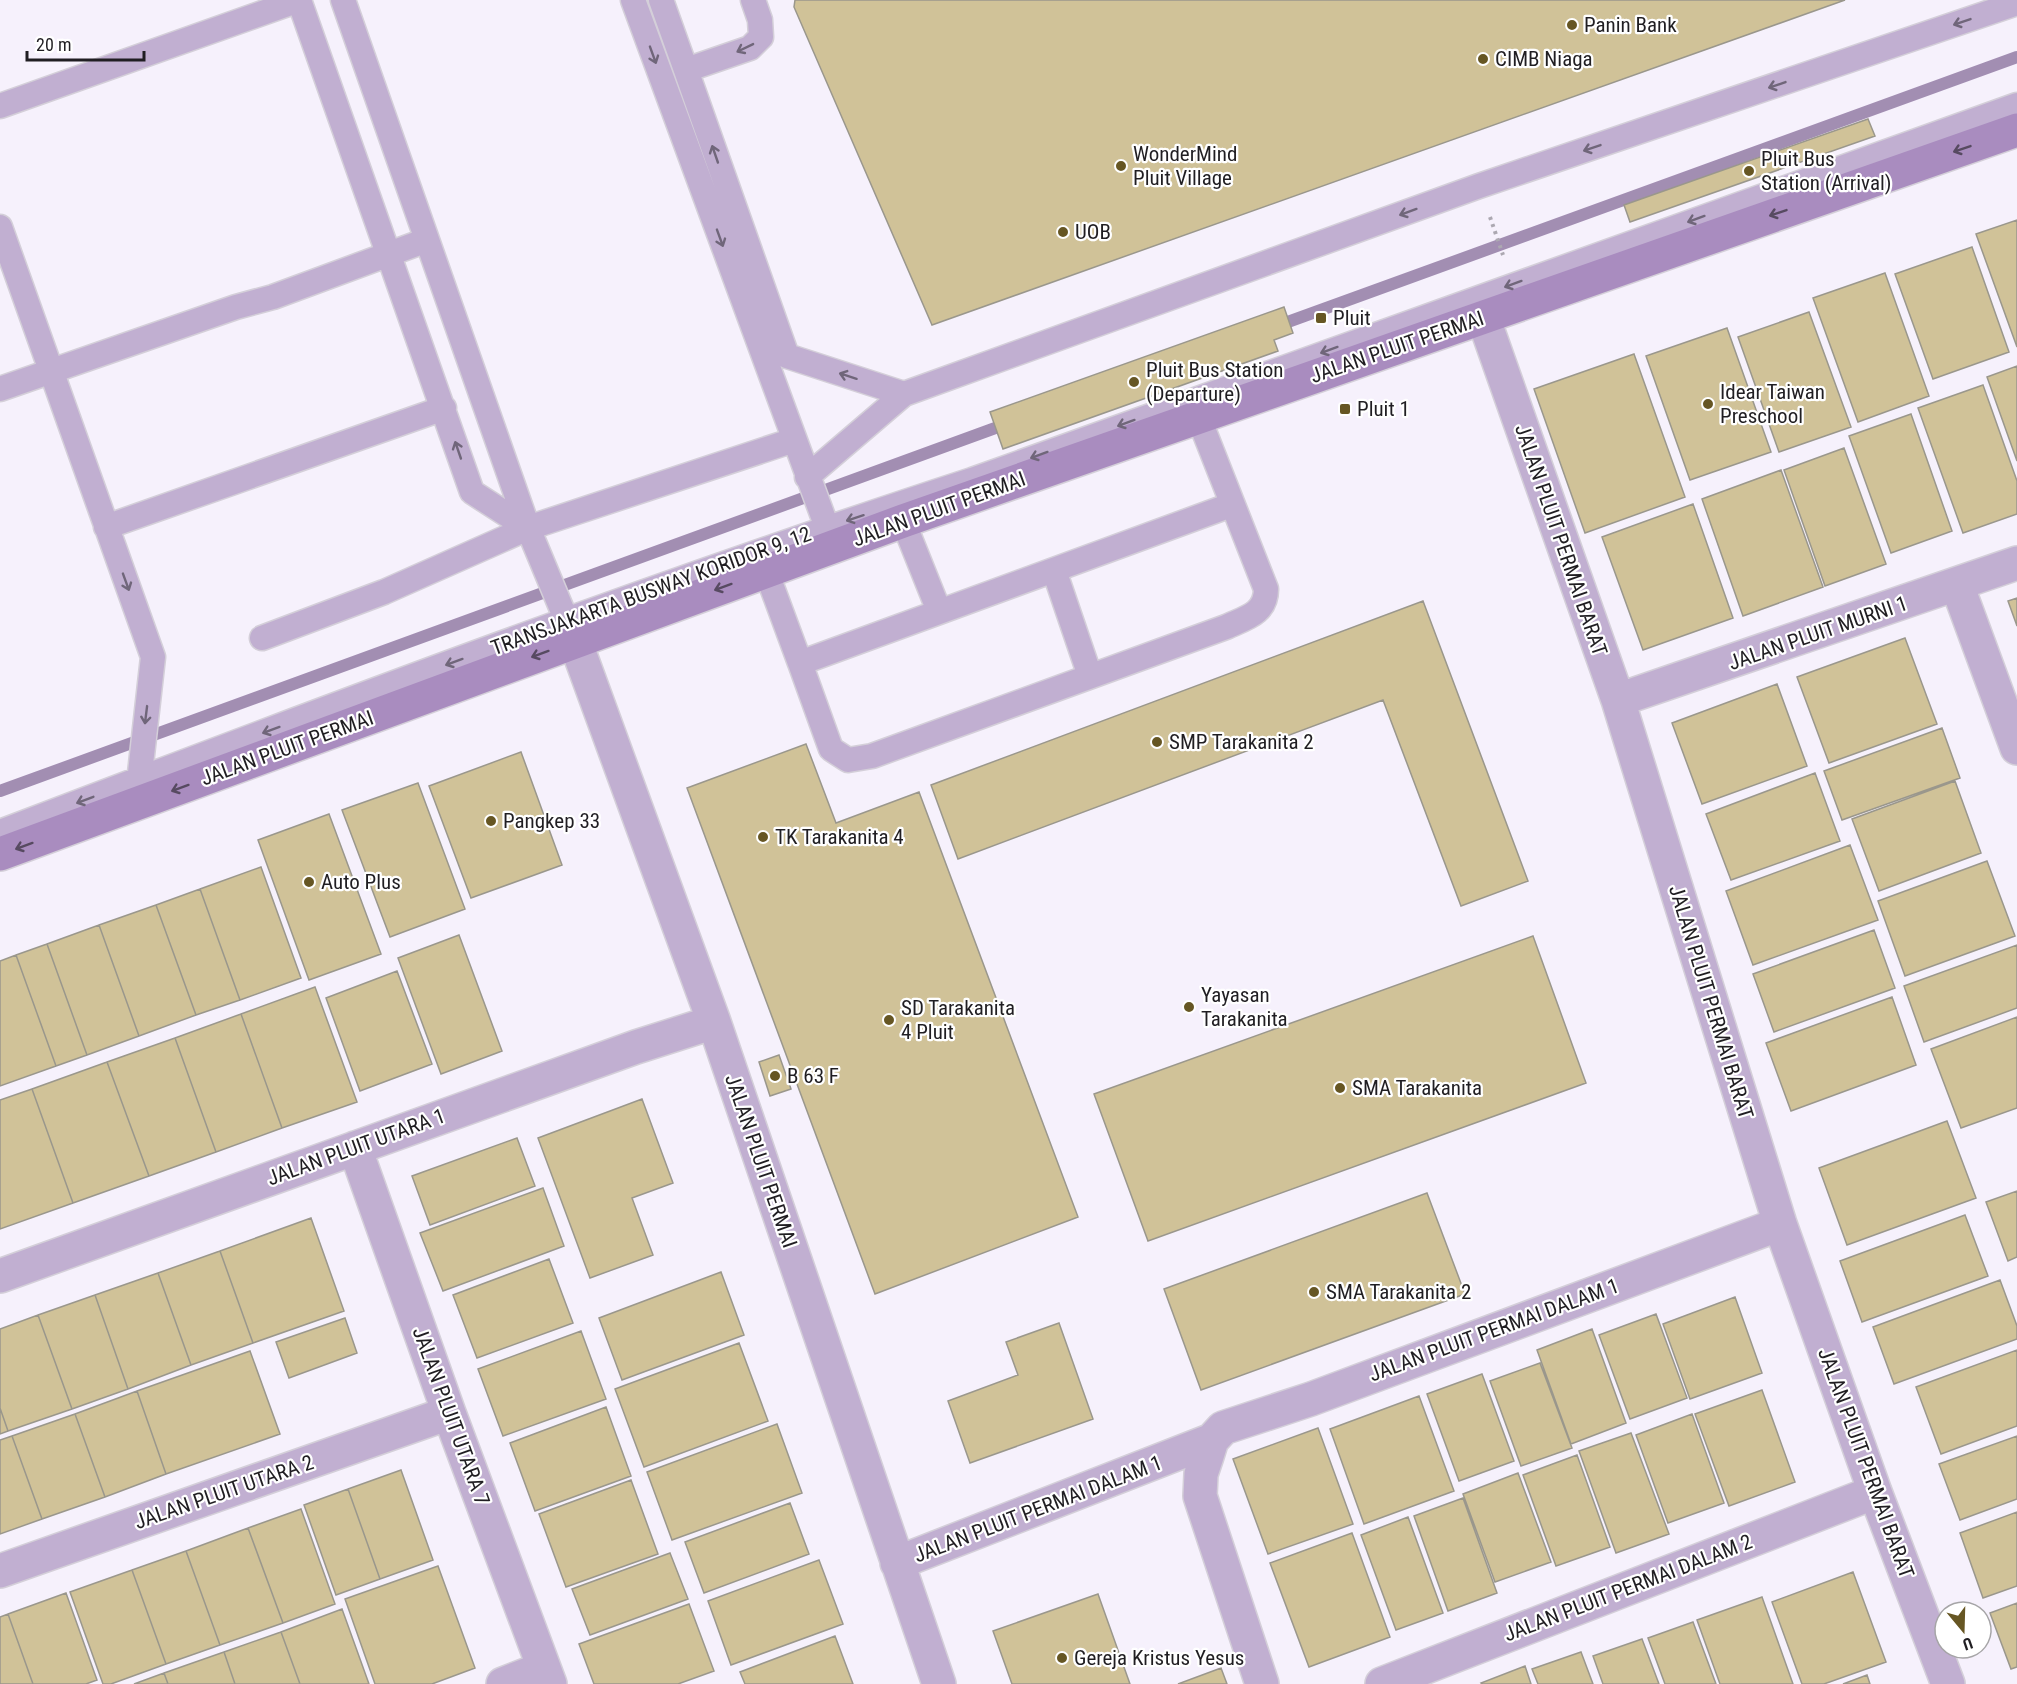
<svg xmlns="http://www.w3.org/2000/svg" width="2017" height="1684" viewBox="0 0 2017 1684" font-family="'Roboto Condensed',sans-serif">
<style>
.lines{fill:none;stroke-linecap:round;stroke-linejoin:round}
.stream{stroke:#a28eb2;stroke-width:12}
.building{fill:#d0c298;stroke:#9a978c;stroke-width:1.5}
.lane-casing{stroke:#d4cfd9;stroke-width:27}
.street-casing{stroke:#d4cfd9;stroke-width:36}
.secondary-casing{stroke:#d4cfd9;stroke-width:36}
.path{stroke:#aca8b1;stroke-width:4;stroke-dasharray:3 4.5;stroke-linecap:butt}
.lane{stroke:#c1afd1;stroke-width:24}
.street{stroke:#c1afd1;stroke-width:33}
.secondary{stroke:#a98cbf;stroke-width:33}
.oneway{stroke:#70667a}
.oneway2{stroke:#574a61}
.poi-dot{fill:#665623;stroke:#fff;stroke-width:2}
.labels{text-anchor:middle;dominant-baseline:central;stroke-width:4.5;stroke-linejoin:round;paint-order:stroke}
.poi-label{font-size:21px;fill:#201e22;stroke:#fff;text-anchor:start}
.street-label{font-size:21px;fill:#201e22;stroke:#fff}
</style>
<rect width="100%" height="100%" fill="#f6f1fc"/>
<g class="lines">
<path class="stream" d="M1274,327L2017,57
M0,791L1009,423"/>
</g>
<path class="building" d="M795,0H1845L932,325L794,7Z
M1868,119L1875,136L1630,222L1624,205Z
M2017,220V347L1976,234Z
M1972,247L2009,352L1933,379L1895,274Z
M1885,273L1929,396L1858,422L1813,298Z
M1284,307L1293,333L1274,340L1278,351L1003,449L990,412Z
M1809,312L1851,427L1779,452L1738,337Z
M1727,328L1771,452L1690,480L1646,356Z
M1634,354L1685,497L1585,533L1534,389Z
M2017,366V461L1987,377Z
M1983,385L2017,481V514L1963,533L1918,408Z
M1911,414L1952,531L1891,553L1849,436Z
M1844,448L1886,564L1825,586L1784,470Z
M1781,470L1823,587L1743,616L1702,499Z
M1693,504L1733,618L1643,650L1602,537Z
M2017,598V626L2008,601Z
M1423,601L1528,881L1461,906L1383,700L958,859L931,785Z
M1905,638L1937,724L1829,763L1797,677Z
M1777,684L1807,766L1702,804L1672,723Z
M1942,728L1960,778L1842,820L1824,771Z
M806,744L836,823L919,792L1078,1217L875,1294L687,788Z
M521,752L562,865L471,898L429,786Z
M1815,773L1840,841L1731,880L1706,814Z
M1955,781L1981,853L1879,891L1852,819Z
M418,783L465,909L390,937L342,810Z
M329,814L381,954L309,980L258,840Z
M1850,845L1878,920L1753,965L1726,891Z
M1987,861L2015,936L1905,976L1878,901Z
M261,867L301,978L240,1000L200,889Z
M200,889L240,1000L196,1015L156,905Z
M156,905L196,1015L139,1036L99,925Z
M99,925L139,1036L87,1055L47,944Z
M1874,930L1895,988L1774,1032L1753,974Z
M459,935L502,1051L441,1074L398,958Z
M1533,936L1586,1083L1148,1241L1094,1094Z
M47,944L87,1055L56,1066L16,955Z
M2017,945V1008L1924,1042L1904,986Z
M16,955L56,1066L0,1086V961Z
M397,971L432,1064L360,1091L326,998Z
M315,987L357,1102L282,1128L241,1014Z
M1892,997L1916,1065L1791,1111L1766,1043Z
M241,1014L282,1128L216,1152L175,1038Z
M2017,1017V1108L1961,1128L1931,1049Z
M175,1038L216,1152L149,1176L107,1062Z
M779,1055L791,1089L770,1096L759,1062Z
M107,1062L149,1176L73,1203L32,1089Z
M32,1089L73,1203L0,1229V1100Z
M642,1099L673,1183L632,1198L653,1255L590,1278L538,1138Z
M1947,1121L1976,1198L1847,1245L1819,1168Z
M517,1138L535,1186L430,1225L412,1176Z
M543,1188L564,1246L443,1291L420,1233Z
M2017,1191V1257L2008,1261L1986,1202Z
M1427,1193L1465,1294L1201,1390L1164,1289Z
M1965,1215L1988,1276L1862,1322L1840,1261Z
M311,1218L344,1311L253,1343L220,1251Z
M220,1251L253,1343L191,1365L158,1273Z
M549,1259L573,1323L477,1358L453,1295Z
M721,1272L744,1335L622,1380L599,1318Z
M158,1273L191,1365L128,1389L95,1295Z
M2000,1280L2017,1326V1339L1894,1384L1873,1327Z
M95,1295L128,1389L72,1409L38,1315Z
M1735,1297L1762,1373L1690,1399L1663,1324Z
M1656,1314L1687,1398L1630,1419L1599,1335Z
M38,1315L72,1409L8,1431L0,1408V1329Z
M345,1318L357,1353L289,1378L276,1342Z
M1059,1323L1093,1419L970,1463L948,1401L1018,1375L1006,1342Z
M1592,1329L1626,1423L1571,1444L1537,1350Z
M581,1331L606,1399L503,1436L478,1369Z
M739,1343L768,1421L644,1467L615,1389Z
M2017,1350V1426L1941,1454L1916,1387Z
M250,1351L280,1434L166,1474L137,1391Z
M1540,1363L1572,1448L1521,1466L1490,1381Z
M1482,1374L1514,1461L1459,1481L1427,1394Z
M1762,1390L1795,1482L1729,1506L1695,1414Z
M137,1391L166,1474L105,1497L75,1414Z
M1419,1396L1454,1491L1364,1524L1330,1429Z
M606,1407L631,1476L535,1511L510,1443Z
M0,1408L8,1431L0,1434Z
M75,1414L105,1497L42,1519L12,1436Z
M1692,1414L1724,1503L1668,1523L1636,1435Z
M777,1424L802,1493L672,1540L647,1472Z
M1318,1428L1353,1524L1268,1554L1233,1459Z
M1631,1433L1669,1534L1616,1553L1579,1451Z
M12,1436L42,1519L0,1534V1440Z
M2017,1436V1499L1960,1520L1939,1464Z
M1577,1455L1610,1547L1556,1566L1523,1475Z
M401,1470L433,1560L380,1579L348,1489Z
M1518,1473L1551,1562L1495,1582L1463,1494Z
M631,1480L658,1554L566,1587L539,1514Z
M348,1489L380,1579L336,1595L304,1505Z
M1463,1498L1497,1593L1448,1611L1414,1516Z
M790,1503L809,1554L704,1593L685,1542Z
M301,1509L335,1604L283,1623L248,1528Z
M2017,1512V1586L1983,1598L1960,1533Z
M1408,1517L1443,1613L1396,1630L1361,1535Z
M248,1528L283,1623L220,1645L186,1551Z
M1352,1533L1390,1637L1309,1667L1270,1563Z
M186,1551L220,1645L166,1664L132,1570Z
M670,1553L688,1599L590,1635L572,1589Z
M819,1560L843,1624L731,1665L708,1601Z
M438,1566L475,1668L432,1684H375L345,1599Z
M132,1570L166,1664L111,1684H103L70,1592Z
M1853,1572L1886,1662L1824,1684H1802L1772,1602Z
M66,1593L97,1680L86,1684H33L8,1614Z
M1098,1594L1130,1684H1012L993,1631Z
M1762,1597L1793,1684H1720L1697,1620Z
M2017,1603V1667L2011,1669L1990,1613Z
M689,1604L714,1671L678,1684H594L579,1644Z
M342,1609L369,1684H300L281,1632Z
M8,1614L33,1684H0V1617Z
M1693,1622L1716,1684H1665L1648,1638Z
M281,1632L300,1684H235L224,1652Z
M835,1636L853,1684H745L740,1672Z
M1642,1639L1659,1684H1603L1593,1656Z
M224,1652L235,1684H168L164,1673Z
M1581,1652L1593,1684H1538L1532,1669Z
M1525,1666L1531,1684H1482L1481,1683Z
M1221,1668L1227,1684H1178Z
M164,1673L168,1684H134Z
M1867,1675L1870,1684H1843Z"/>
<g class="lines">
<defs>
<path id="lane" d="M343,0L528,528L573,636
M633,0L832,541
M661,0L686,70L750,48L761,37L760,20L753,0
M686,70L787,356L904,394
M0,106L299,0L472,492L528,528
M0,227L153,657L138,791
M0,389L236,307L273,297L427,240
M1198,416L1266,589C1266,614 1245,618 1226,627L872,756L848,760L831,749L800,663L1231,505
M807,477L904,394L1479,186L2017,3
M903,521L939,611
M106,527L444,408
M1054,570L1090,676
M766,571L800,663
M262,638L384,592L528,528L794,440
M0,832C322,709 644,587 972,480L2017,105"/>
<path id="street" d="M1483,317L1618,700L1780,1224L1875,1492L1948,1684
M1957,585L2017,748
M575,641L714,1022L939,1684
M1618,700L2017,563
M355,1148L449,1413L550,1684
M0,1276L636,1047L714,1022
M897,1563L1212,1440
M0,1571L449,1413
M503,1684L544,1668
M1262,1684L1200,1496L1201,1474L1207,1456L1212,1440L1223,1428L1311,1399L1780,1224
M1382,1684L1875,1492"/>
<path id="secondary" d="M0,854L903,521L2017,130"/>
</defs>
<use href="#lane" class="lane-casing"/>
<use href="#street" class="street-casing"/>
<use href="#secondary" class="secondary-casing"/>
<path class="path" d="M1490,217L1503,255"/>
<use href="#lane" class="lane"/>
<use href="#street" class="street"/>
<use href="#secondary" class="secondary"/>
</g>
<defs><path id="oneway-shaft" d="M-6 0H5M1.5-3L5.5 0L1.5 3" fill="none" stroke-width="1.6" stroke-linecap="round" stroke-linejoin="round" transform="scale(1.5)"/></defs>
<g class="oneway">
<use href="#oneway-shaft" transform="translate(1962 22) rotate(161)"/>
<use href="#oneway-shaft" transform="translate(745 48) rotate(154)"/>
<use href="#oneway-shaft" transform="translate(653 55) rotate(70)"/>
<use href="#oneway-shaft" transform="translate(1777 85) rotate(161)"/>
<use href="#oneway-shaft" transform="translate(1592 148) rotate(161)"/>
<use href="#oneway-shaft" transform="translate(715 154) rotate(-109)"/>
<use href="#oneway-shaft" transform="translate(1408 212) rotate(160)"/>
<use href="#oneway-shaft" transform="translate(1696 219) rotate(160)"/>
<use href="#oneway-shaft" transform="translate(720 238) rotate(70)"/>
<use href="#oneway-shaft" transform="translate(1513 284) rotate(160)"/>
<use href="#oneway-shaft" transform="translate(1329 350) rotate(160)"/>
<use href="#oneway-shaft" transform="translate(848 376) rotate(-162)"/>
<use href="#oneway-shaft" transform="translate(1126 423) rotate(160)"/>
<use href="#oneway-shaft" transform="translate(458 450) rotate(-109)"/>
<use href="#oneway-shaft" transform="translate(1039 455) rotate(160)"/>
<use href="#oneway-shaft" transform="translate(855 518) rotate(162)"/>
<use href="#oneway-shaft" transform="translate(126 582) rotate(70)"/>
<use href="#oneway-shaft" transform="translate(454 662) rotate(160)"/>
<use href="#oneway-shaft" transform="translate(146 715) rotate(97)"/>
<use href="#oneway-shaft" transform="translate(271 730) rotate(160)"/>
<use href="#oneway-shaft" transform="translate(85 800) rotate(159)"/>
</g>
<g class="oneway2">
<use href="#oneway-shaft" transform="translate(1962 149) rotate(161)"/>
<use href="#oneway-shaft" transform="translate(1778 213) rotate(161)"/>
<use href="#oneway-shaft" transform="translate(723 587) rotate(160)"/>
<use href="#oneway-shaft" transform="translate(540 654) rotate(160)"/>
<use href="#oneway-shaft" transform="translate(180 788) rotate(160)"/>
<use href="#oneway-shaft" transform="translate(24 846) rotate(160)"/>
</g>
<g class="poi-dot">
<circle cx="1572" cy="25" r="6"/>
<circle cx="1483" cy="59" r="6"/>
<circle cx="1121" cy="166" r="6"/>
<circle cx="1749" cy="171" r="6"/>
<circle cx="1063" cy="232" r="6"/>
<rect x="1315" y="312" width="12" height="12" rx="3"/>
<circle cx="1134" cy="382" r="6"/>
<circle cx="1708" cy="404" r="6"/>
<rect x="1339" y="403" width="12" height="12" rx="3"/>
<circle cx="1157" cy="742" r="6"/>
<circle cx="491" cy="821" r="6"/>
<circle cx="763" cy="837" r="6"/>
<circle cx="309" cy="882" r="6"/>
<circle cx="1189" cy="1007" r="6"/>
<circle cx="889" cy="1020" r="6"/>
<circle cx="775" cy="1076" r="6"/>
<circle cx="1340" cy="1088" r="6"/>
<circle cx="1314" cy="1292" r="6"/>
<circle cx="1062" cy="1658" r="6"/>
</g>
<g class="labels">
<g class="poi-label">
<text x="1584" y="25">Panin Bank</text>
<text x="1495" y="59">CIMB Niaga</text>
<text x="1133" y="154">WonderMind<tspan x="1133" dy="24">Pluit Village</tspan></text>
<text x="1761" y="159">Pluit Bus<tspan x="1761" dy="24">Station (Arrival)</tspan></text>
<text x="1075" y="232">UOB</text>
<text x="1333" y="318">Pluit</text>
<text x="1146" y="370">Pluit Bus Station<tspan x="1146" dy="24">(Departure)</tspan></text>
<text x="1720" y="392">Idear Taiwan<tspan x="1720" dy="24">Preschool</tspan></text>
<text x="1357" y="409">Pluit 1</text>
<text x="1169" y="742">SMP Tarakanita 2</text>
<text x="503" y="821">Pangkep 33</text>
<text x="775" y="837">TK Tarakanita 4</text>
<text x="321" y="882">Auto Plus</text>
<text x="1201" y="995">Yayasan<tspan x="1201" dy="24">Tarakanita</tspan></text>
<text x="901" y="1008">SD Tarakanita<tspan x="901" dy="24">4 Pluit</tspan></text>
<text x="787" y="1076">B 63 F</text>
<text x="1352" y="1088">SMA Tarakanita</text>
<text x="1326" y="1292">SMA Tarakanita 2</text>
<text x="1074" y="1658">Gereja Kristus Yesus</text>
</g>
<g class="street-label">
<text transform="translate(1397 347) rotate(-19)">JALAN PLUIT PERMAI</text>
<text transform="translate(939 509) rotate(-20)">JALAN PLUIT PERMAI</text>
<text transform="translate(1561 540) rotate(71)">JALAN PLUIT PERMAI BARAT</text>
<text transform="translate(651 591) rotate(-20)">TRANSJAKARTA BUSWAY KORIDOR 9, 12</text>
<text transform="translate(1818 633) rotate(-19)">JALAN PLUIT MURNI 1</text>
<text transform="translate(287 748) rotate(-20)">JALAN PLUIT PERMAI</text>
<text transform="translate(1711 1002) rotate(73)">JALAN PLUIT PERMAI BARAT</text>
<text transform="translate(356 1147) rotate(-20)">JALAN PLUIT UTARA 1</text>
<text transform="translate(761 1161) rotate(71)">JALAN PLUIT PERMAI</text>
<text transform="translate(1494 1330) rotate(-20)">JALAN PLUIT PERMAI DALAM 1</text>
<text transform="translate(451 1416) rotate(70)">JALAN PLUIT UTARA 7</text>
<text transform="translate(1866 1463) rotate(70)">JALAN PLUIT PERMAI BARAT</text>
<text transform="translate(224 1492) rotate(-19)">JALAN PLUIT UTARA 2</text>
<text transform="translate(1038 1509) rotate(-21)">JALAN PLUIT PERMAI DALAM 1</text>
<text transform="translate(1628 1588) rotate(-21)">JALAN PLUIT PERMAI DALAM 2</text>
</g>
</g>
<g transform="translate(1963 1630) rotate(161)"><circle r="28" fill="#ffffff" stroke="#a6a5a7" stroke-width="1.5"/>
<path d="M0-4.5L10 22L0 15L-10 22Z" fill="#665623"/>
<text y="-9" font-size="16" font-weight="bold" text-anchor="middle" fill="#201e22">U</text>
</g>
<path d="M27 51v9h117v-9" fill="none" stroke="#201e22" stroke-width="3"/>
<text x="36" y="51" font-size="18" fill="#201e22" stroke="#ffffff" stroke-width="4.5" paint-order="stroke">20 m</text>
</svg>
